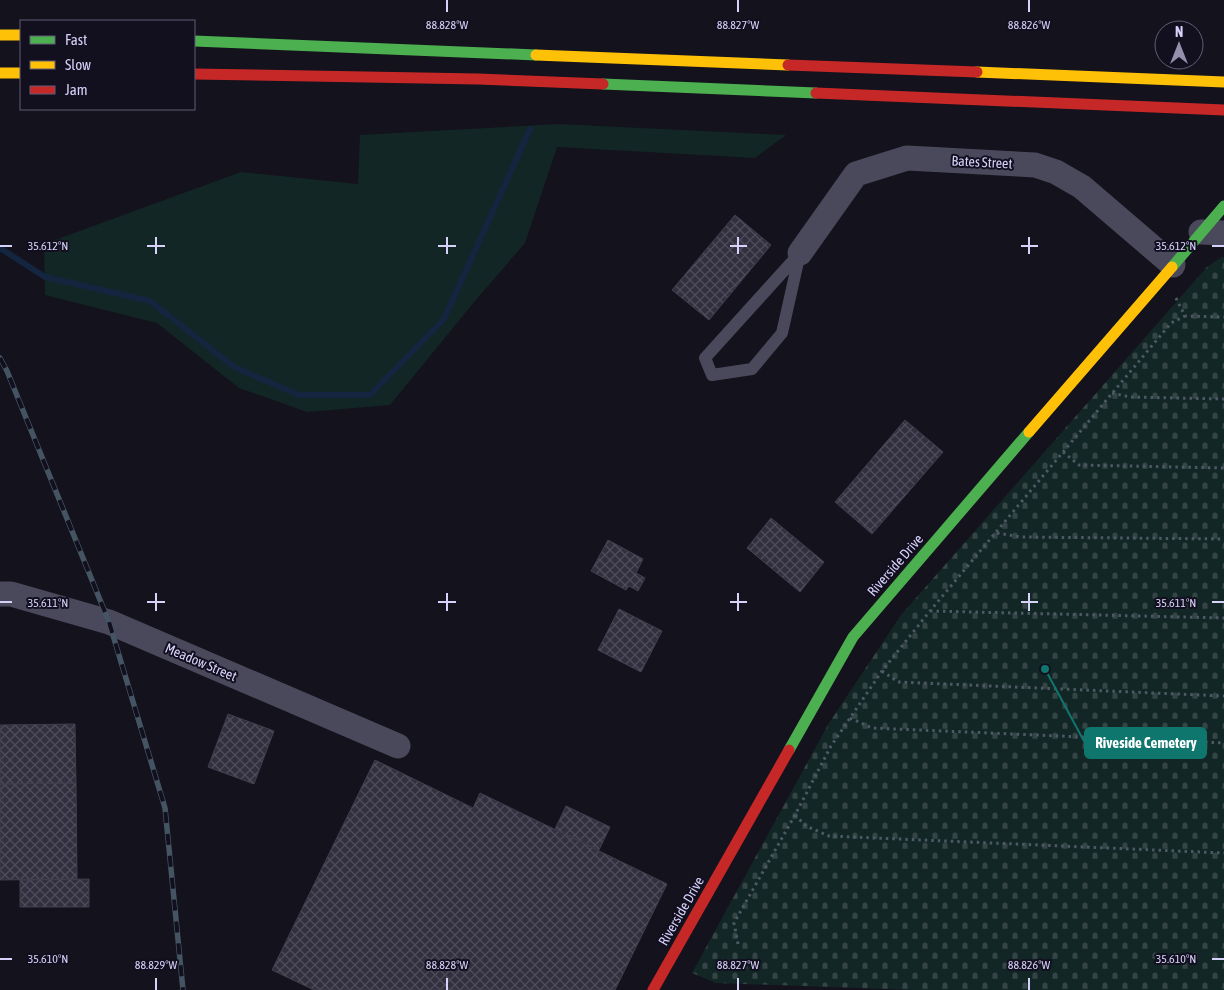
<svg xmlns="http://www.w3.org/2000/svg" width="1224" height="990" viewBox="0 0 1224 990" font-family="'Asap Condensed',sans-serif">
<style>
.green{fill:#132626}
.cemetery{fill:url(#cemetery-stones)}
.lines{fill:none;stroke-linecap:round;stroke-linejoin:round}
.stream{stroke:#142540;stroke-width:6}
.building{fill:url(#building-cross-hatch);stroke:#413e4f}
.path{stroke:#4d5964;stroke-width:3;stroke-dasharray:2.5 4;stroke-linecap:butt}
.lane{stroke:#4a485b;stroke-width:12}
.street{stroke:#4a485b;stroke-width:25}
.fast{stroke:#4caf50;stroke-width:11}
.slow{stroke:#ffc107;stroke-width:11}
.jam{stroke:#c62828;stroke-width:11}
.rail-casing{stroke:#445462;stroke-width:5.5}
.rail{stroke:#120f1f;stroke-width:4;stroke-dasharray:11;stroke-linecap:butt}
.ticks{fill:none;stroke:#d7d2fa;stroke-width:2}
.labels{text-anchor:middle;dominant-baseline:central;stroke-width:4;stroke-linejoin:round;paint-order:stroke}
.street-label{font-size:14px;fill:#d7d2fa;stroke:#120f1f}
.ticks-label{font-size:12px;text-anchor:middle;fill:#d7d2fa;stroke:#120f1f;stroke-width:4;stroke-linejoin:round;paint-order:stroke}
.leader{fill:none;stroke:#0f766e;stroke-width:2}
.callout-dot{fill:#0f766e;stroke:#120f1f;stroke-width:2}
.callout{fill:#0f766e;stroke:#0f766e;stroke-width:2}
.callout-label{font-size:15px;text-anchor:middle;font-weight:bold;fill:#fff}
</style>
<defs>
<pattern id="cemetery-stones" width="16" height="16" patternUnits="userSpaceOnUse" patternTransform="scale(1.25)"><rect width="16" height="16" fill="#132626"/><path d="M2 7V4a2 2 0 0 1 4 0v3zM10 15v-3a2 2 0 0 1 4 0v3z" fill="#354546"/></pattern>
<pattern id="building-cross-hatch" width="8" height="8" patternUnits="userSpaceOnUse" patternTransform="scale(1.25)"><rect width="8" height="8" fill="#32303e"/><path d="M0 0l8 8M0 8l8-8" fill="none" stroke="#4f4d5b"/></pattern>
</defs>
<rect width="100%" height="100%" fill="#14121c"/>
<path class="green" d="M559,124L786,135L755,158L557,147L525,243L475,301L390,405L307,412L239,388L157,323L45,295L44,244L241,172L358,184L360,135Z"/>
<path class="cemetery" d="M1222,257H1224V990H915L716,983L692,973L829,723L901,615L1207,267Z"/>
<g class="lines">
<path class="stream" d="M0,248L45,277L150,301L234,367L299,395H370L444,319L530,129"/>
</g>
<path class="building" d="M735,215L771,245L709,320L672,290Z
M905,420L943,452L872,534L835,502Z
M771,518L824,562L800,592L747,548Z
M608,540L643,559L636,573L645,578L638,591L629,586L626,590L591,571Z
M619,609L662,631L641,672L598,650Z
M228,714L274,731L254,784L208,767Z
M75,724L76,783L0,784V725Z
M375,760L473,808L480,793L667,884L615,990H314L272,970Z
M76,783L77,879L0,880V784Z
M566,806L610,827L599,850L555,829Z
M89,879V907H20V880Z"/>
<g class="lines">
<path class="path" d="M1176,298L1185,316L1224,317
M1112,393L1130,397L1224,399
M1063,452L1079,465L1224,468
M997,533L1021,537L1224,539
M930,611L1224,618
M882,671L898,682L1224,696
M850,718L872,728L1224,743
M795,815L806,826L829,836L1224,853
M738,944L734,923L795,815L831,746L882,671L930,611L1171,323L1185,316"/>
<path class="lane" d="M800,253L782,333L752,369L712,375L705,358Z"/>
<path class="street" d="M1201,232L1224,233
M800,253L856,174L907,158L1035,165L1056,172L1082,187L1173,265
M0,594H11L109,622L398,746"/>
<path class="fast" d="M194,41L536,55
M603,84L816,93
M1172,267L1224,206
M789,750L853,637L1029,432"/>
<path class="slow" d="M0,35H21
M536,55L788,65
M977,72L1224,82
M0,73H21
M1029,432L1172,267"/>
<path class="jam" d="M788,65L977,72
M194,74L478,79L603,84
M816,93L1224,110
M653,990L789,750"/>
<defs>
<path id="rail" d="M0,358L7,371L109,622L165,808L183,990"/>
</defs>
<use href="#rail" class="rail-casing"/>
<use href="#rail" class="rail"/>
</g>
<path class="ticks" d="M447,0V12M738,0V12M1029,0V12M156,237V254M447,237V254M738,237V254M1029,237V254M0,246H12M147,246H165M438,246H456M730,246H747M1021,246H1038M1212,246H1224M156,593V611M447,593V611M738,593V611M1029,593V611M0,602H12M147,602H165M438,602H456M730,602H747M1021,602H1038M1212,602H1224M0,959H12M1212,959H1224M156,978V990M447,978V990M738,978V990M1029,978V990"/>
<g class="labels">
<g class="street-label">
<text transform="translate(982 162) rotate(3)">Bates Street</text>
<text transform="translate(895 565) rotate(-49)">Riverside Drive</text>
<text transform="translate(201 662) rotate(23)">Meadow Street</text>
<text transform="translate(681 911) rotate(-60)">Riverside Drive</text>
</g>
</g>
<g class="ticks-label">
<text x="447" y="29">88.828°W</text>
<text x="738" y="29">88.827°W</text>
<text x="1029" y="29">88.826°W</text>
<text x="48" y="250">35.612°N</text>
<text x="1176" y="250">35.612°N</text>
<text x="48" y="607">35.611°N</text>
<text x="1176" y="607">35.611°N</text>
<text x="48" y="963">35.610°N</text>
<text x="1176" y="963">35.610°N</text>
<text x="156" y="969">88.829°W</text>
<text x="447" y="969">88.828°W</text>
<text x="738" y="969">88.827°W</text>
<text x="1029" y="969">88.826°W</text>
</g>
<path class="leader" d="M1045 669L1085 743"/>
<circle class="callout-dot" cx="1045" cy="669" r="5"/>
<rect class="callout" x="1085" y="728" width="121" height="30" rx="5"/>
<g class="callout-label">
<text x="1146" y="748">Riveside Cemetery</text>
</g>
<rect x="20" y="20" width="175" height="90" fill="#120f1f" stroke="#615d77"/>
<rect x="30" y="36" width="25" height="8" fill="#4caf50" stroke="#615d77"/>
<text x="65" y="45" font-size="15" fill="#d7d2fa">Fast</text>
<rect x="30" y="61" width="25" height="8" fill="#ffc107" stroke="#615d77"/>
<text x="65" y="70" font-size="15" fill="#d7d2fa">Slow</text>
<rect x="30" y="86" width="25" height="8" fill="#c62828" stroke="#615d77"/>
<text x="65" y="95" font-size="15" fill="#d7d2fa">Jam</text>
<g transform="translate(1179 45)"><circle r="24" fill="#120f1f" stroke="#615d77"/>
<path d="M0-4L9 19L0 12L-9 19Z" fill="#938fac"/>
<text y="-8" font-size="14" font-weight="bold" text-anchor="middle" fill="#d7d2fa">N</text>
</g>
</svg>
